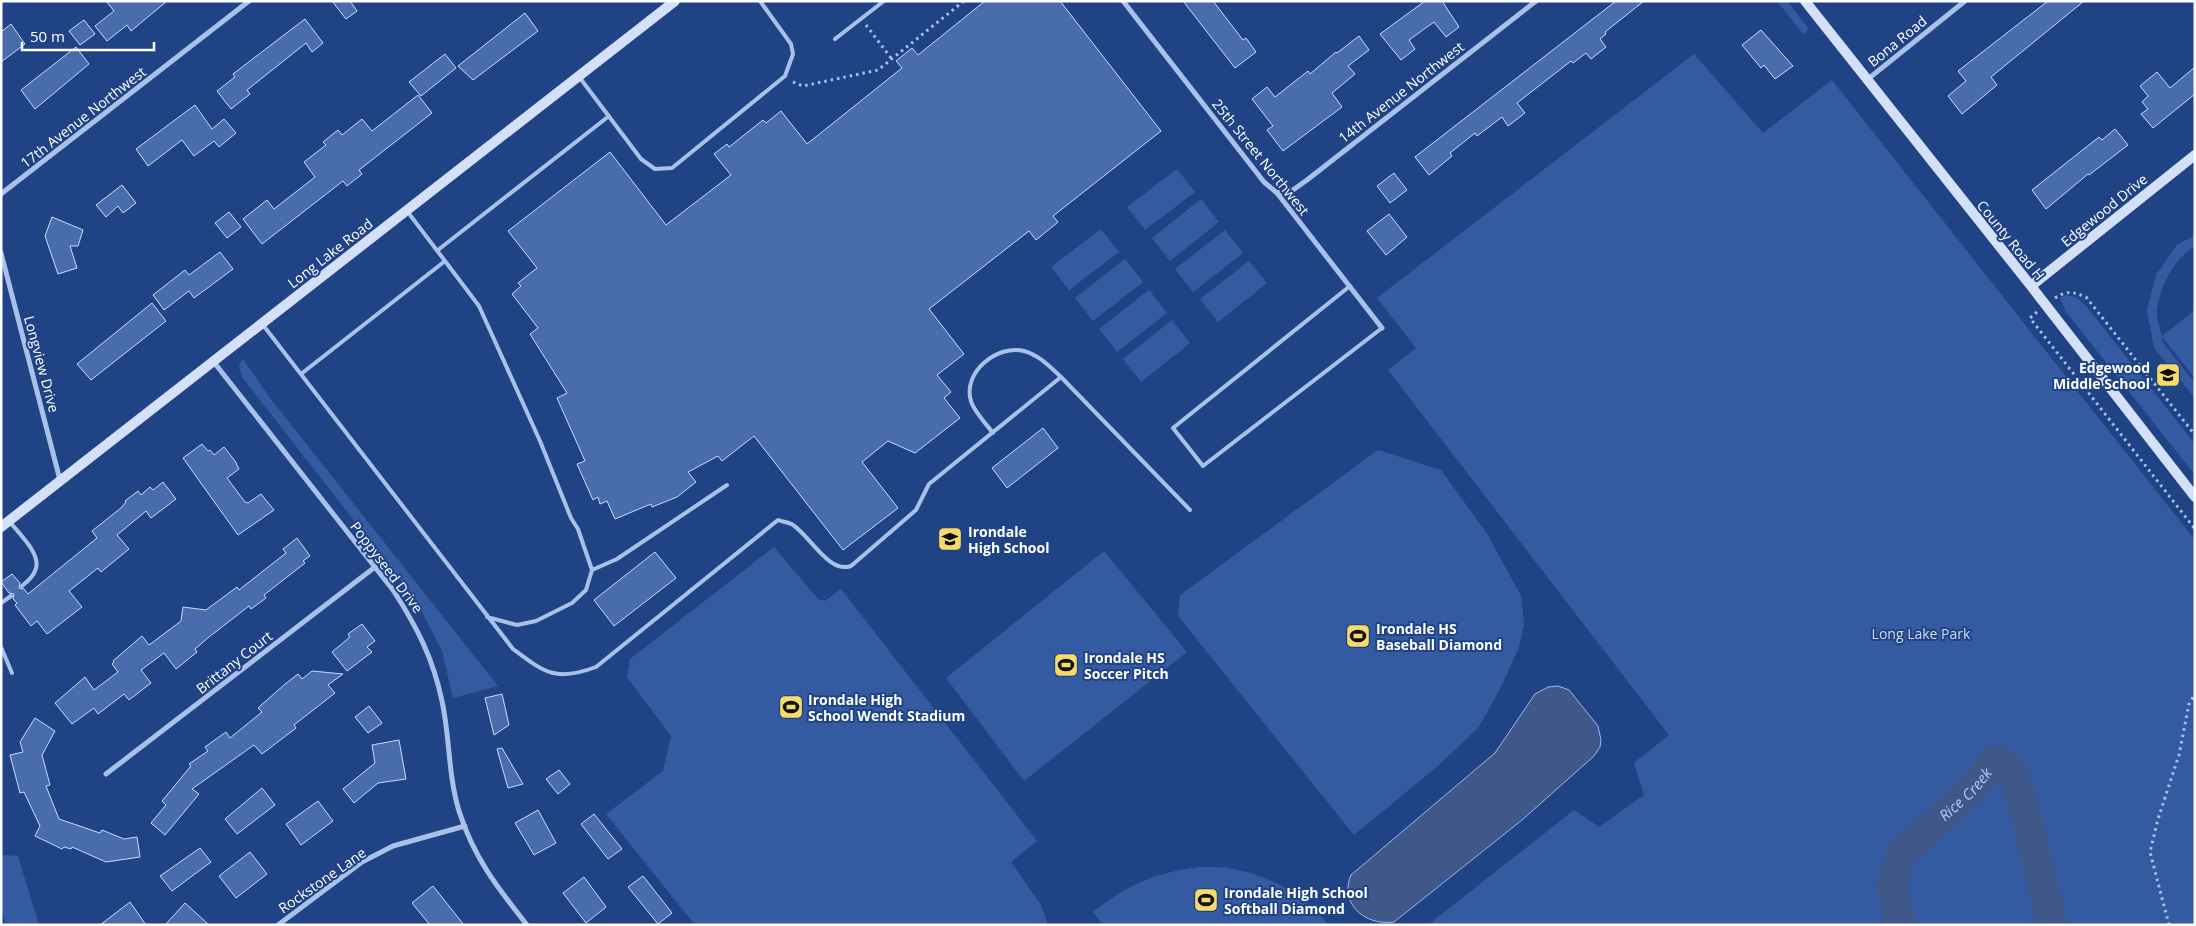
<svg xmlns="http://www.w3.org/2000/svg" width="2196" height="926" viewBox="0 0 2196 926" font-family="'Open Sans',sans-serif">
<style>
.green{fill:#345ba2}
.water{fill:#3f5889;stroke:#9cb9eb}
.lines{fill:none;stroke-linecap:round;stroke-linejoin:round}
.river{stroke:#3f5889;stroke-width:31}
.building{fill:#496cad;stroke:#cddcf7}
.path{stroke:#a9c0e9;stroke-width:3;stroke-dasharray:2.5 4;stroke-linecap:butt}
.lane{stroke:#a9c0e9;stroke-width:4}
.street{stroke:#a9c0e9;stroke-width:5}
.secondary{stroke:#d4e0f7;stroke-width:10}
.labels{text-anchor:middle;dominant-baseline:central;stroke-width:4;stroke-linejoin:round;paint-order:stroke}
.street-label{font-size:14px;fill:#fff;stroke:#204385}
.poi-label{font-size:14px;font-weight:bold;fill:#fff;stroke:#204385;text-anchor:start}
.park-label{font-size:14px;fill:#cddcf7;stroke:#204385}
.water-label{font-size:15px;font-style:italic;fill:#b4caf1;stroke:#204385}
</style>
<rect width="100%" height="100%" fill="#204385"/>
<path class="green" d="M1777,1H1787L1808,28L1807,31L1803,34Z
M1694,54L1763,133L1832,80L2195,540V925H1428L1574,810L1599,827L1644,795L1634,763L1669,735L1388,370L1416,348L1377,298Z
M1177,169L1195,192L1145,230L1127,207Z
M1201,199L1219,222L1170,261L1152,238Z
M1101,229L1119,252L1069,290L1051,267Z
M1225,230L1243,253L1193,292L1175,269Z
M2195,235V246C2174,259 2161,284 2157,309C2156,317 2160,328 2162,336L2195,310V378L2162,337L2163,343L2195,383V398L2154,348L2147,310L2156,275L2177,245Z
M1125,259L1143,282L1093,321L1075,298Z
M1249,261L1267,283L1218,322L1200,299Z
M1149,290L1167,313L1117,352L1099,329Z
M2066,295L2076,297L2087,307L2195,444V475L2066,312L2060,298Z
M1172,320L1190,343L1141,382L1123,359Z
M243,359L270,398L498,686L453,698L442,651L416,600L242,377L239,366Z
M1378,450L1441,470L1488,535L1521,596L1524,624L1519,647L1500,689L1478,728L1439,765L1354,835L1178,616L1180,595Z
M774,547L818,599L825,601L841,589L1037,841L1011,862L1041,905L1048,925H695L606,814L663,771L671,736L627,677L630,659Z
M1104,551L1187,652L1024,781L946,678Z
M1,849L3,855L18,856L39,925H6L1,906Z
M1201,867C1211,867 1222,867 1233,869C1270,875 1304,896 1329,925H1103L1093,912C1128,884 1157,872 1201,867Z"/>
<path class="water" d="M1558,686L1569,690L1598,726L1601,740L1600,747L1594,756L1522,820L1394,922C1364,926 1339,903 1351,875L1495,753L1535,694L1548,687Z"/>
<g class="lines">
<path class="river" id="s1" d="M1901,925L1891,884L1901,853L1971,791L1995,761L2012,770L2024,808L2052,925"/>
</g>
<path class="building" d="M106,1H167L131,31L127,25L107,41L95,26L114,11Z
M332,1H350L357,11L346,19Z
M985,1H1060L1161,131L1053,216L1058,222L1036,240L1029,231L929,309L964,354L937,375L951,392L944,398L960,418L915,453L888,441L862,462L898,508L843,550L754,436L722,461L718,456L688,472L696,482L677,497L652,507L651,504L615,519L607,501L600,504L598,497L593,500L577,464L585,461L557,398L567,393L530,334L538,328L512,294L521,286L518,283L537,268L508,231L610,152L666,225L731,175L714,154L727,144L729,147L763,120L766,123L781,111L807,144L902,68L896,61L912,48L918,55Z
M1183,1H1213L1243,40L1246,38L1256,52L1235,68Z
M1425,1H1442L1459,27L1446,37L1434,22L1409,40L1415,49L1401,60L1380,34Z
M1616,1H1644L1605,32L1606,34L1600,39L1606,47L1591,59L1586,53L1573,63L1571,61L1517,103L1525,113L1508,126L1502,117L1477,136L1475,133L1450,153L1452,156L1429,175L1415,157Z
M2048,1H2084L1991,77L1997,85L1962,114L1948,96L1966,81L1958,71Z
M525,13L538,31L473,80L458,66Z
M305,19L323,43L312,52L306,43L247,90L250,94L231,109L217,91L235,77L233,74Z
M84,20L95,34L80,45L69,31Z
M11,24L25,44L1,62V32Z
M1761,30L1793,66L1775,79L1764,65L1761,68L1742,45Z
M1359,36L1369,50L1348,66L1355,74L1332,93L1342,107L1283,151L1267,130L1273,126L1252,99L1267,87L1275,97L1308,71L1310,74L1336,52L1337,53Z
M76,47L89,64L35,109L21,90Z
M445,54L456,68L421,96L409,82Z
M2195,67V94L2153,128L2141,114L2148,109L2142,102L2148,96L2140,86L2157,72L2170,88Z
M418,95L432,113L359,170L362,174L347,186L343,181L262,244L243,219L267,200L274,209L315,177L304,162L326,145L323,142L338,130L342,135L362,119L372,131Z
M195,105L212,129L224,119L236,133L219,147L214,141L194,156L182,140L148,166L136,149Z
M2115,129L2128,145L2089,175L2088,174L2046,209L2032,190L2099,137L2102,140Z
M1394,173L1407,190L1390,203L1377,186Z
M122,185L136,203L123,213L118,206L106,217L96,205Z
M229,212L241,227L227,238L215,223Z
M1389,214L1407,237L1386,255L1367,231Z
M52,217L83,230L78,246H70L77,268L58,274L45,236Z
M220,252L233,269L194,298L189,291L164,310L153,295L185,270L189,275Z
M152,303L166,321L91,380L77,364Z
M1043,428L1058,448L1007,488L992,468Z
M202,444L208,451L210,450L214,455L224,447L235,461L239,469L227,478L245,502L248,503L261,494L274,510L238,535L183,458Z
M163,482L176,499L151,518L146,511L117,535L129,549L101,572L98,568L69,591L82,607L47,634L37,621L31,626L15,605L17,603L13,599L14,594L9,593L1,582L12,574L20,583L19,588L24,589L28,594L97,538L92,531L121,508L126,502L125,501L138,491L141,495L150,487L153,490Z
M297,538L310,556L303,561L305,563L264,595L266,598L251,609L249,606L209,637L195,649L197,652L176,669L164,653L141,670L151,683L129,700L124,694L98,714L94,708L72,724L55,703L85,677L94,690L118,672L112,664L114,662L113,661L142,636L149,645L181,621L183,607L206,610L237,587L239,590L272,564L286,553L283,549Z
M655,552L676,578L614,626L594,600Z
M362,624L375,641L367,647L372,652L347,671L332,652L350,637L348,634Z
M312,671L343,674L328,685L335,693L294,725L296,728L262,754L254,745L192,789L199,794L165,835L151,823L166,805L162,801L191,766L189,764L208,751L205,747L226,732L230,738L262,712L258,708L284,685L298,674L302,679Z
M502,694L509,725L494,735L485,698Z
M369,706L382,723L368,733L355,717Z
M35,718L55,731L42,755L50,785L46,786L59,819L100,833L102,830L124,839L137,837L140,857L106,862L72,847L71,849L64,847L62,849L35,836L40,826L24,792L20,793L10,755L23,752L20,742Z
M399,740L406,779L378,783L354,803L343,789L375,763L372,745Z
M502,748L523,784L508,788L497,749Z
M559,770L570,784L558,794L546,779Z
M262,788L275,805L237,834L225,819Z
M318,801L333,821L301,845L286,824Z
M538,810L556,843L534,855L515,823Z
M594,814L622,849L608,859L581,824Z
M200,848L211,862L172,891L160,876Z
M250,852L267,874L236,898L219,876Z
M643,876L672,913L658,924L628,887Z
M584,877L606,907L586,923L563,893Z
M433,886L464,925H430L412,903Z
M130,902L146,925H100Z
M185,903L209,925H165Z"/>
<g class="lines">
<path class="path" d="M866,25L891,58
M793,82L803,86L878,70L964,1
M2055,298C2067,290 2074,292 2086,297L2195,435
M2037,312L2030,318L2195,529
M2169,925L2150,852L2158,819L2179,755L2189,704L2195,694"/>
<path class="lane" d="M835,39L884,1
M580,78L641,159L655,169L672,168L785,76L793,54L791,44L760,1
M407,211L445,261
M438,250L609,116
M1350,286L1173,428L1203,466L1382,328
M263,325L513,649C545,673 556,682 596,667L778,520C783,522 789,522 793,525C811,537 829,574 851,566L916,510L929,484L1061,377L1190,510
M301,374L445,261L479,306L540,441L571,518L578,529L592,570L586,590L572,603L536,621L517,625L487,617
M993,433C987,425 973,410 971,401C962,372 998,344 1024,351C1039,355 1050,367 1061,377
M10,522C19,534 43,555 35,571C33,577 27,582 22,586
M592,570L617,559L727,485
M1,603L11,596
M1,647L12,673"/>
<path class="street" d="M1123,1L1264,182L1277,193L1382,328
M1868,79L1965,1
M1277,193L1293,190L1307,180L1536,1
M1,194L249,1
M1,253L60,480
M213,361L393,590C417,627 433,658 442,701C450,738 448,775 459,811C474,858 497,887 527,925
M106,774L375,567
M278,925L362,862L393,846L465,826"/>
<path class="secondary" d="M1805,1L2031,286L2195,497
M2031,286L2195,155
M1,527L675,1"/>
</g>
<defs>
<symbol id="school-square" viewBox="-11 -11 22 22"><rect x="-9" y="-9" width="18" height="18" rx="4" fill="#f7db69" stroke="#204385"/><path d="M0-5L7-2L0 1L-7-2ZM-4 1L0 2.5L4 1V4Q0 6-4 4Z" fill="#111"/></symbol>
<symbol id="stadium-square" viewBox="-11 -11 22 22"><rect x="-9" y="-9" width="18" height="18" rx="4" fill="#f7db69" stroke="#204385"/><path d="M0-5a6.5 5 0 1 0 0 10a6.5 5 0 1 0 0-10ZM-3.5-1.8h7v3.6h-7Z" fill="#111"/></symbol>
</defs>
<g fill-rule="evenodd">
<use href="#school-square" x="2154" y="361" width="28" height="28"/>
<use href="#school-square" x="936" y="525" width="28" height="28"/>
<use href="#stadium-square" x="1344" y="622" width="28" height="28"/>
<use href="#stadium-square" x="1052" y="651" width="28" height="28"/>
<use href="#stadium-square" x="777" y="693" width="28" height="28"/>
<use href="#stadium-square" x="1192" y="886" width="28" height="28"/>
</g>
<g class="labels">
<g class="street-label">
<text transform="translate(1897 41) rotate(-39)">Bona Road</text>
<text transform="translate(1401 92) rotate(-38)">14th Avenue Northwest</text>
<text transform="translate(83 117) rotate(-38)">17th Avenue Northwest</text>
<text transform="translate(1261 157) rotate(51)">25th Street Northwest</text>
<text transform="translate(2104 210) rotate(-39)">Edgewood Drive</text>
<text transform="translate(2011 240) rotate(51)">County Road H</text>
<text transform="translate(330 253) rotate(-38)">Long Lake Road</text>
<text transform="translate(42 364) rotate(75)">Longview Drive</text>
<text transform="translate(387 567) rotate(53)">Poppyseed Drive</text>
<text transform="translate(234 662) rotate(-38)">Brittany Court</text>
<text transform="translate(322 880) rotate(-35)">Rockstone Lane</text>
</g>
<g class="poi-label">
<text x="2150" y="367" text-anchor="end">Edgewood<tspan x="2150" dy="16">Middle School</tspan></text>
<text x="968" y="531">Irondale<tspan x="968" dy="16">High School</tspan></text>
<text x="1376" y="628">Irondale HS<tspan x="1376" dy="16">Baseball Diamond</tspan></text>
<text x="1084" y="657">Irondale HS<tspan x="1084" dy="16">Soccer Pitch</tspan></text>
<text x="808" y="699">Irondale High<tspan x="808" dy="16">School Wendt Stadium</tspan></text>
<text x="1224" y="892">Irondale High School<tspan x="1224" dy="16">Softball Diamond</tspan></text>
</g>
<g class="park-label">
<text x="1921" y="633">Long Lake Park</text>
</g>
<g class="water-label">
<text stroke="none"><textPath href="#s1" startOffset="162">Rice Creek</textPath></text>
</g>
</g>
<rect width="2196" height="926" fill="none" stroke="#ffffff" stroke-width="5"/>
<path d="M22 42v8h132v-8" fill="none" stroke="#ffffff" stroke-width="2.5"/>
<text x="30" y="42" font-size="15" fill="#ffffff" stroke="#204385" stroke-width="4" paint-order="stroke">50 m</text>
</svg>
